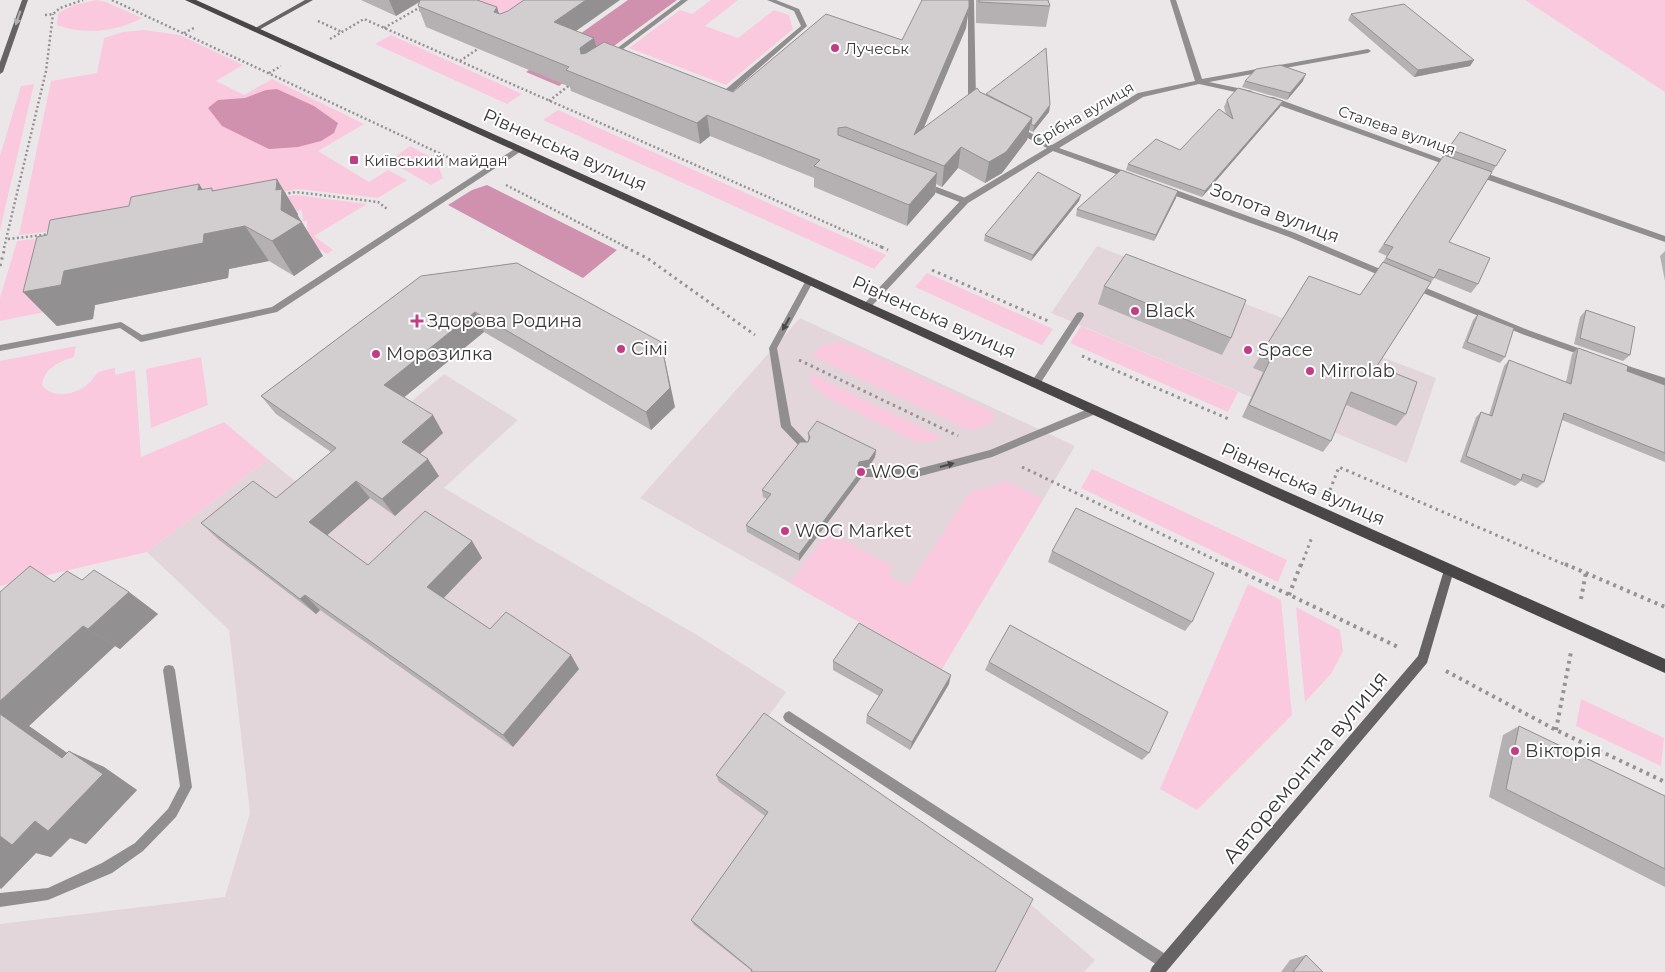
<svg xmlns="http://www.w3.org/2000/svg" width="1665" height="972" viewBox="0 0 1665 972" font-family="Montserrat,sans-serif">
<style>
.built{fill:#e2d6db}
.green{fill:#fac9de}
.forest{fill:#d091ae}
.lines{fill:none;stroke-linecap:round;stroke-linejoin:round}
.path-far2{stroke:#959293;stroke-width:2.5;stroke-dasharray:2 2.5;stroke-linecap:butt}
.path-far1{stroke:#959293;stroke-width:3;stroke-dasharray:2.5 4;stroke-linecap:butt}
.path{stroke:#959293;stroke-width:4;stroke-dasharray:3 4.5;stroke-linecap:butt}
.lane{fill:#908e8f;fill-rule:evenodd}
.street{fill:#908e8f;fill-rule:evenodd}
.secondary{fill:#666364;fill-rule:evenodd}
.primary{fill:#494647;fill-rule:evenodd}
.wall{fill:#b5b0b2}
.shaded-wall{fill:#939091}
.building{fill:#d2cdcf;stroke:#939091}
.oneway{fill:#b2b1b2}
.oneway2{fill:#4a4949}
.poi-dot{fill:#c03e86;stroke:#fff;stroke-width:2}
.labels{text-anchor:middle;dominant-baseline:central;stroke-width:4;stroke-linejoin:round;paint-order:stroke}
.far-poi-label{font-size:15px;fill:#393838;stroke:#fff;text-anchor:start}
.far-street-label{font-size:15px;fill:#393838;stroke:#fff}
.street-label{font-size:18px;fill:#393838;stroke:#fff}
.poi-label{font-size:18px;fill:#393838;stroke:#fff;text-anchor:start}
.near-street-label{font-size:21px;fill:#393838;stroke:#fff}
</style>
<rect width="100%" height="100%" fill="#ebe7e9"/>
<path class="built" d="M1097,246L1436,378L1407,463L1051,313Z
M800,318L1075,446L942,669L640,498Z
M444,374L518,420L444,488L702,638L786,692L765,721L1029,903L1095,960L1084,972H0V924L225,897L250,813L229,630L147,552L268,459L306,490Z"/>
<path class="green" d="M96,0L106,2L142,18C117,32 84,35 57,25L58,13L74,5Z
M463,0H537L507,20Z
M711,0H738L705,26L738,38L774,10L789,15L793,29L726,85L629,48L680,10L692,14Z
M1525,0H1665V92Z
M144,30L180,35L243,65L216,81L244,95L272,79L364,124L318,151L369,182L388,170L407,180L378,198L298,189L90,227L19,235L51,81L97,73L104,38L123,32Z
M391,35L522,94L507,104L375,44Z
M34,84L0,230V156L21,86Z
M558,110L886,255L874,269L543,120Z
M410,146L436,160L443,178L431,185L389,161Z
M295,195L367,204L314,236L333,250L327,254L308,242L307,221H303L302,210L241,222L222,209Z
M87,233L45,312L0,321V298L17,241Z
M927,273L1053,329L1042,345L915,287Z
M1081,326L1238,392L1228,412L1070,343Z
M840,342L853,346L994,412V422L971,431L812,356L820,346Z
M76,346L74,357C58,362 45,368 42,385C54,401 79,394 91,381C94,378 95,374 99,372C104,370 110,369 115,368V375L135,370L141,457L224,422L268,459L147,552L0,586V361Z
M201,357L208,405L151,428L146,369Z
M810,373L943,438L930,442H916L824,396L811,383Z
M1092,469L1287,560L1278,582L1081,488Z
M1007,481L1043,499L942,669L790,583L828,531L894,567L888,575L908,586L969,493Z
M1248,584L1281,600L1292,715L1197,810L1160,789Z
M1296,607L1340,630L1343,651L1331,674L1305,702Z
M1581,699L1664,738L1661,766L1576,726Z"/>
<path class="forest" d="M628,0H677L559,86L526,72Z
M277,89L314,106L338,123L334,133L321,141L298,147L269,149L222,126L208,108L218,100L245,98L266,90Z
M487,185L617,250L583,278L448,205L472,190Z"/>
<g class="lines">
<path class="path-far2" d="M112,0L458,162
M45,15L53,14L60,8L83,0
M318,21L342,32
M384,28L417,9L422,11
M184,33L196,27
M330,39L364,19L884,248
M460,61L482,46
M269,73L281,66
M549,101L571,84
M506,185L628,248
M284,194L296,192L378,202L387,209
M8,239L51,234
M4,248L46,71L53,14"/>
<path class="path-far1" d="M625,247L647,258L755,335
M881,247L888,250
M0,266L5,247
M932,270L1048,321
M1082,356L1231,420
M799,360L958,436
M1022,467L1228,566
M1330,490L1339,467L1568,566
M1301,566L1312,537"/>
<path class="path" d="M1225,564L1398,647
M1565,564L1665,607
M1289,595L1301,564
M1581,599L1586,572
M1446,671L1556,730L1665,782
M1556,730L1571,652"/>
<path class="lane" d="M681,0H688L623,49L629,52V54L616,51V49Z
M767,0H776L799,9L807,26L730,94L715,91L714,89L718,87L726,89L801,26L794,11Z
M516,148H519L523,150L277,312L141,342L120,328L0,351V345L121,322L142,335L272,307Z
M924,182L968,199L969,201L965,204L962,203L921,187V183Z
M809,279L813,282L777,348L791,425L807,442L809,445L807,448H801L781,427L769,348L805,282Z
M1080,312L1083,313L1084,315L1083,317L1038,387H1032L1030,384L1032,381L1077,313Z
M1095,406L1098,407L1100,410L1098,413L992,457L917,477H864L860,476L859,473L860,470L864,469H917L990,450Z
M169,665L173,666L175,670L192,787L176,817L143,851L112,873L48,900L0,907V893L48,888L102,863L135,843L168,809L180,786L163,670L165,666Z
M789,711L1170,957L1172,962L1170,967L1165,969L1160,967L785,721L783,717L785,713Z"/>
<path class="street" d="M968,0H974L976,99L979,102L975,104L968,99Z
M1170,0H1176L1202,79L1368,49L1371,51L1368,53L1209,82L1252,91L1253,93L1249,95L1199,84L1143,97L1059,148L1133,174V178H1127L1053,151L968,203L869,309H863L862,307L863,305L962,199L1047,148L1014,131V127H1020L1052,145L1138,93L1195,81Z
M1267,97H1273L1456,164L1452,166H1449L1267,101Z
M1474,171H1480L1665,236V242L1474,175Z
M1165,186L1295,233L1392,274L1393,276L1389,279L1386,278L1289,237L1162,191L1161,189Z
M1414,283L1528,330L1592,353L1594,355L1589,358L1522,334L1411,288V284Z
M1616,362L1665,378V386L1613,367L1611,365L1613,363Z"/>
<path class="secondary" d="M22,0H28L3,72L0,74V62Z
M305,0H313L257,31L252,30Z
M1449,565L1453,567L1454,570L1427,663L1166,972H1150L1152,967L1418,656L1444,570L1445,567Z"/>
<path class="primary" d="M185,0H196L1279,488L1665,659V673L1271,496Z"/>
</g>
<path class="wall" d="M361,0H477L497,7L499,14L576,31L596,47L733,92L902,40L969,7L966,28L924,127L980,92L986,94L1050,105L1049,112L1033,132L1029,130L1027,140L1002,173L985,183L958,168L942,187L936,184L935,194L907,226L814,187V178L710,136L700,144L571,91L570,87L426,27L418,6L420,2L396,16Z
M976,0H1048L1050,6L1046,27L976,23Z
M1351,14L1474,60L1470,66L1414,77L1348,20Z
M1245,81H1303L1287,100L1242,87Z
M1227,100L1283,101L1280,107L1202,197L1126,170L1128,164L1180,150L1226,114L1224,107Z
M1460,132L1496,166L1449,242L1478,284L1471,293L1434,278L1377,366L1406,414L1396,426L1346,405L1331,441L1323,452L1242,417L1263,372L1253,368L1260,356L1360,295L1387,256L1378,252Z
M199,184L202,190H214L298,214V216L323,256L294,276L269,261L229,269L228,278L95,305L93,319L57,326L23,292L47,235L129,206Z
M1176,198L1154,241L1076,216L1077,209Z
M1079,201L1031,261L984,241L985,235Z
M1665,251V281L1660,256Z
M421,276L675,407L651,430L484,332L404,397L443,433L420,454L439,476L395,516L370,498L327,535L368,565L472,541L482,558L443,598L490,629L579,669L513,747L320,610L316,614L219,540L201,523L276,498L331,452L276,414L261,396Z
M1104,286L1231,338L1222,355L1098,304Z
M1586,310L1630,355L1623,361L1574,344L1580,317Z
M1478,314L1505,357L1500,363L1462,348L1473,320Z
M1578,348L1627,371L1665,385V462L1562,420L1544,482L1537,488L1521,481L1515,486L1460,462L1476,417L1481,412L1489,415L1504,366L1509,360L1566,382L1572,354Z
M808,433L876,450L875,457L869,467L860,469L861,478L799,561L747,532L746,525L767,499L763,497L762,490L808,442Z
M1052,551L1192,622L1185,631L1048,562Z
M82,580L129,592L158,614L120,649L115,646L29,726L67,753L104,767L137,790L86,844L70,838L51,857L36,853L1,889L54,582Z
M833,661L949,684L910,750L866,723L867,715L879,696L833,670Z
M989,662L1149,753L1142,760L985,670Z
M1519,726L1665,796V887L1489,797L1503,735Z
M716,775L1033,899L752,971L694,925L691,920L765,816L719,782Z
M1306,955L1323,972H1281L1290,960Z"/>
<path class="shaded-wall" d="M389,0H422L396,16Z
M586,0H620L559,43L554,22Z
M497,7L503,28L494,12Z
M969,7L966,28L913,153L914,135Z
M594,38L599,59L585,70L580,48Z
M1474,60L1470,66L1414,77L1418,70Z
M1306,74L1303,81L1287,100L1290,93Z
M1283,101L1280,107L1202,197L1205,191Z
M1050,105L1049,112L1033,132L1034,126Z
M707,115L710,136L700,144L697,123Z
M1032,118L1027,140L1002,173L985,183L989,162Z
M961,147L958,168L942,187L944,166Z
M937,173L935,194L907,226L909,205Z
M277,179L298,214V216L323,256L294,276L272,241L281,210L276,190Z
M199,184L223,219L198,190Z
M1178,191L1176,198L1154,241L1156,235Z
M1081,195L1079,201L1031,261L1033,255Z
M245,226L269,261L229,269L228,278L95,305L93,319L57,326L23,292L64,271L204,234Z
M475,312L484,332L396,404L384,385Z
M665,360L675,407L651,430L646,412Z
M433,415L443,433L413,460L402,442Z
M876,450L875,457L869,467L858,469V466L859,462Z
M428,459L439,476L395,516L382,499Z
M861,471V478L799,561V554Z
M356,481L370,498L324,538L309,522Z
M472,541L482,558L439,603L427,587Z
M129,592L158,614L120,649L88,629Z
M305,595L320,610L316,614L300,599Z
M83,626L115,646L29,726L97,774L62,758L0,714V701Z
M571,655L579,669L513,747L503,735Z
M951,675L949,684L910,750L912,742Z
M69,751L104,767L137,790L86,844L70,838L51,857L36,853L1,889L0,888V836Z"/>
<path class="building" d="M420,0H477L497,7L494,12L500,14L508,11L524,0H586L554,22L594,38L580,48L581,54L586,53L604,42L733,92L826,14L902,40L922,0H969V7L914,135L977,88L980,92L1032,118L1006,152L989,162L961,147L944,166L846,127L838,128V135L937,173L909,205L814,166L820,160L707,115L697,123L566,70L569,67L418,6Z
M979,0H1048L1050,6L979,2Z
M1404,4L1474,60L1418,70L1351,14Z
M1046,48L1050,105L1034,126L1031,124L1032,118L986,94Z
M1280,65L1306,74L1290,93L1245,81L1256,69Z
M1238,88L1283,101L1205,191L1128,164L1156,139L1180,150L1219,109L1233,119L1227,100Z
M1460,132L1506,150L1496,166L1448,149Z
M1444,155L1492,172L1449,242L1490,258L1478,284L1439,269L1434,278L1386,258L1393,247L1384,244Z
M1121,170L1178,191L1156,235L1077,209Z
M1038,172L1081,195L1033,255L985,235Z
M277,179L276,190L282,189L281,210L302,222L272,241L245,226L204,234L203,243L64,271L61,285L23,292L37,237L47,235L50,220L129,206L131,197L199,184L198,190L212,188V191Z
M1126,254L1246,300L1231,338L1104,286Z
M1383,262L1431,282L1377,366L1417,382L1406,414L1351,392L1331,441L1249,405L1270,360L1260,356L1309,276L1360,295Z
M517,263L661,342L670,388L646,412L475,312L384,385L433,415L402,442L428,459L382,499L356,481L309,522L368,565L425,511L472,541L427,587L490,629L506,612L571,655L503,735L305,595L300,599L201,523L253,481L276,498L336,448L261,396L421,276Z
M1586,310L1635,327L1630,355L1580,338Z
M1478,314L1514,328L1505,357L1467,342Z
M1578,348L1628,366L1627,371L1665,385V453L1564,413L1544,482L1523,474L1521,480L1466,456L1481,412L1492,416L1509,360L1571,384Z
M817,421L876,450L869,460L859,462L858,466L861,471L799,554L746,525L771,494L762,490L800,442H808L810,437L808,433Z
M1076,508L1214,573L1192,622L1052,551Z
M30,566L54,582L67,571L82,580L94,570L129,592L88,629L83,626L0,701V592Z
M859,623L951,675L912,742L867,715L883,690L833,661Z
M1010,625L1168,712L1149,753L989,662Z
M764,713L1033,899L995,972H751L752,970L691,920L768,812L716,775Z
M0,714L62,758L69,751L103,774L48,831L35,821L12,845L0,836Z
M1519,726L1665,796V869L1506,789Z
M1306,955L1323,972H1293Z"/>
<defs><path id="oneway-solid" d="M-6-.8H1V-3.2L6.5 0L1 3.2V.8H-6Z" transform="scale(1.25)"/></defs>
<use class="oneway" href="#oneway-solid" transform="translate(18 18) rotate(109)"/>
<g class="oneway2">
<use href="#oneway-solid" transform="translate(786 324) rotate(119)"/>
<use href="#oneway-solid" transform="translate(947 465) rotate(-15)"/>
</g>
<g class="poi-dot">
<circle cx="835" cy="48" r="5"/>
<rect x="349" y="155" width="10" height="10" rx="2.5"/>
<circle cx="1135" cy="311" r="5"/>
<path d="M414.5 313.5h5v5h5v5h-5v5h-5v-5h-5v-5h5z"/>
<circle cx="621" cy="349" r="5"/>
<circle cx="1248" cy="350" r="5"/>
<circle cx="376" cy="354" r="5"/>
<circle cx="1310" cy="371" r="5"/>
<circle cx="861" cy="472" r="5"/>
<circle cx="785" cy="531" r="5"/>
<circle cx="1515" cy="751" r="5"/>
</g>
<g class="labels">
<g class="far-poi-label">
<text x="845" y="48">Лучеськ</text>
<text x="364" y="160">Київський майдан</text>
</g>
<g class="far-street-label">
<text transform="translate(1083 114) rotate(-30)">Срібна вулиця</text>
<text transform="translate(1397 130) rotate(19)">Сталева вулиця</text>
</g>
<g class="street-label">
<text transform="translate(565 150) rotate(24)">Рівненська вулиця</text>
<text transform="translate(1275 213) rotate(21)">Золота вулиця</text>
<text transform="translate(934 317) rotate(24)">Рівненська вулиця</text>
<text transform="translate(1303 484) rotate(24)">Рівненська вулиця</text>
</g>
<g class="poi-label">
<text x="1145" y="311">Black</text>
<text x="427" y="321">Здорова Родина</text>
<text x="631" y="349">Сімі</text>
<text x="1258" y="350">Space</text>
<text x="386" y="354">Морозилка</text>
<text x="1320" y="371">Mirrolab</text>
<text x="871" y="472">WOG</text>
<text x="795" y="531">WOG Market</text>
<text x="1525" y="751">Вікторія</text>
</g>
<g class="near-street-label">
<text transform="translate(1305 767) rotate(-50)">Авторемонтна вулиця</text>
</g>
</g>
</svg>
